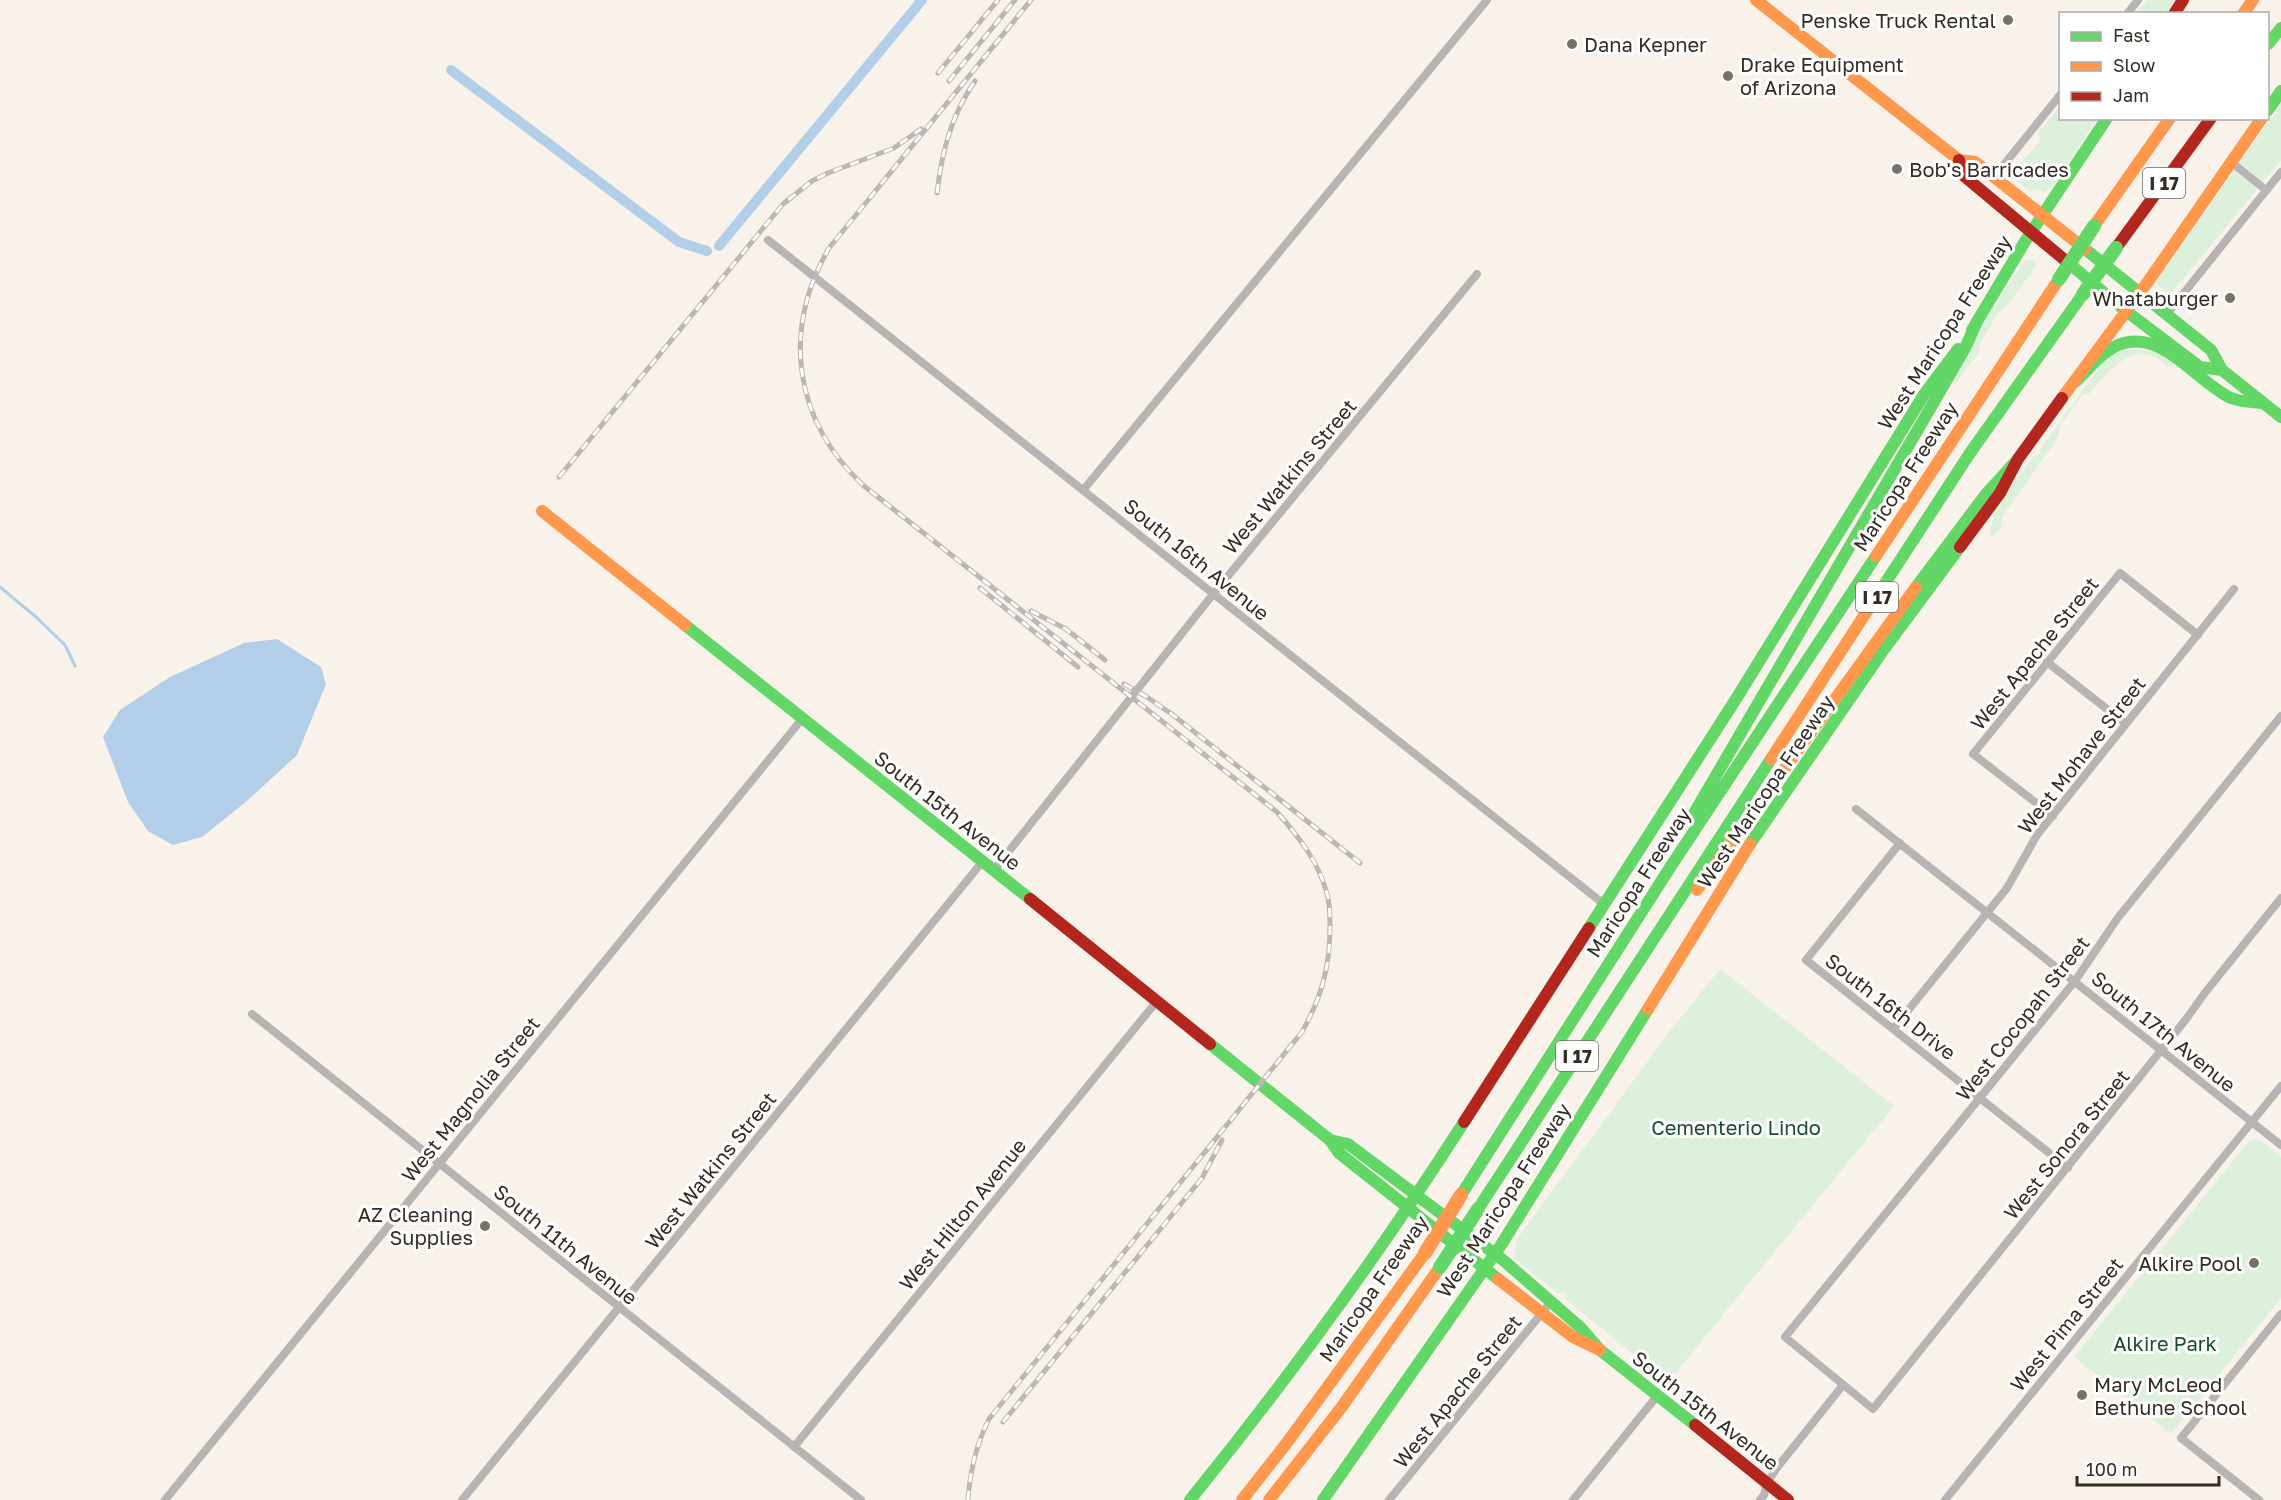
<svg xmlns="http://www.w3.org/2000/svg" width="2281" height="1500" viewBox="0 0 2281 1500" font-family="'Golos Text',sans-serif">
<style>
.green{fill:#ddf0dc}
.water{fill:#b2cee8}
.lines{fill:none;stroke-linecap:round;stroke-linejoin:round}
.stream{stroke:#b2cee8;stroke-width:3}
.canal{stroke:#b2cee8;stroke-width:10}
.street{stroke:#b8b4b3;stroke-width:8}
.fast{stroke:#63d668;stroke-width:12}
.slow{stroke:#ff974d;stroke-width:12}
.jam{stroke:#b3261e;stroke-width:12}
.rail-casing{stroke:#bdb6b3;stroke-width:5}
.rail{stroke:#fff;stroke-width:3;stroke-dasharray:9;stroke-linecap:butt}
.fast-bridge{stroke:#63d668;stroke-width:14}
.slow-bridge{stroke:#ff974d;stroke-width:14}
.poi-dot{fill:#787169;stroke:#fff;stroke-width:2}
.labels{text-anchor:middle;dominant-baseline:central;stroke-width:6;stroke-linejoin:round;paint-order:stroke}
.shield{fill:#fff;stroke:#706b65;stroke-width:1.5}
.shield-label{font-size:18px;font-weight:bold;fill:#332c23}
.poi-label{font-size:20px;fill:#332c23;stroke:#fff;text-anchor:end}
.street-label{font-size:20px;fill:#332c23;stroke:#fff}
.park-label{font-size:20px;fill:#174d2a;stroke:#fff}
</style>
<rect width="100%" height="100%" fill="#f9f2eb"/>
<path class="green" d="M2147,0H2175L2166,13H2136Z
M2281,105V160L2170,295L2156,283L2160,275Z
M2060,106V118L2097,119L2054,185L2044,192L2038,189L2031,191L2015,180L2013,172L2039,142L2040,137L2037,134Z
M2025,260H2033L2037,265L2006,307L1997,314L1979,346L1980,351L1956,383L1952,380L1988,316Z
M2131,349L2155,352L2174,364L2170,368C2165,365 2160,359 2155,357C2127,345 2104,377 2089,394H2083L2061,424L2057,439L2002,517L2001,528L1993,536L1990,535L1995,507L2035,455L2037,456L2040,452L2039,450L2102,364L2116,352Z
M1720,969L1894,1106L1668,1382L1564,1298L1567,1294L1563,1290L1559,1294L1514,1258L1517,1239L1670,1031Z
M2254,1139L2260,1140L2281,1157V1298L2171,1434L2074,1357L2249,1141Z"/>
<path class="water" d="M277,639L321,667L326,684L297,755L247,801L202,837L173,845L148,831L128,802L103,737L120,710L170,677L244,643Z"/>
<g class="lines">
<path class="stream" d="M0,587L36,617L65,645L75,666"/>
<path class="canal" d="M451,70L679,242L707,251
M719,246L922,0"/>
<path class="street" d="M2127,14L2138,0
M2231,162L2266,190
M1994,177L2060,95
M768,240L1605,905
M2167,314L2281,172
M1084,489L1487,0
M2047,662L2126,724
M2281,716L2117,919L2075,981L1785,1337L1873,1409L2187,1018L2204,994L2281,898
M1856,809L2281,1145
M2053,816L1973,754L2120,573L2198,635
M1900,843L1806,960L2068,1168
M994,870L1214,593L1477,274
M252,1014L861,1500
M1893,1029L2007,888L2037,835L2234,589
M794,1447L1157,1001
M165,1500L802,719
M462,1500L983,861
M1389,1500L1550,1303
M1573,1500L1657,1396
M1760,1500L1764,1495L1767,1483L1776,1469L1843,1385
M1945,1500L2281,1086
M2259,1500L2181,1438L2281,1314"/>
<path class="fast" d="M2268,44L2281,28
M2268,110L2281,91
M2085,249L2211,350L2222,370L2281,417
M2066,261L2126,311L2200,367L2222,370
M1972,330L2024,243L2107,118
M2076,381C2089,369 2102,352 2118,345C2162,327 2196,382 2231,398C2241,402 2253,402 2263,403
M1916,587L1986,494L2018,459
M1882,588L1970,453L2083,294
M685,625L1030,899
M1693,815L1931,407L1965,348L1976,324
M1750,844L1882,652L1960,547
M1589,928L1736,699L1925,393L1958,349
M1210,1044L1330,1140L1339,1153L1498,1279
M1330,1140L1348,1144L1503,1260L1580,1327L1600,1350L1695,1425
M1461,1195L1671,866L1876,556
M1478,1209L1771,759
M1190,1500C1288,1379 1380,1253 1464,1122
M1323,1500L1501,1245L1648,1009"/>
<path class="slow" d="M1756,0L1959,160L1975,162L2085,249
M2243,14L2253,0
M2094,226L2170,118
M2062,398L2147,283L2262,118
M542,511L685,625
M1876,556L2059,279
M1771,759L1882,588
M1697,890L1916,587
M1648,1009L1750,844
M1498,1279L1573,1337L1600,1350
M1242,1500L1286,1444L1425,1253
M1269,1500L1341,1408L1440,1267"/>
<path class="jam" d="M2174,14L2183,0
M1959,160L1964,176L2066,261
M2116,248L2211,118
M1960,547L2000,493L2018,459L2062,398
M1030,899L1210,1044
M1464,1122L1589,928
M1695,1425L1788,1500"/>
<defs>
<path id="rail" d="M938,73L998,0
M949,81L1015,0
M937,193C942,151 951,116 975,81
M559,477L783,204L812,181L828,173L894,148L921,129
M980,588L1078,667
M1031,611L1066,629L1105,660
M1124,684L1147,697L1173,715L1360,863
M1003,1422L1202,1178L1222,1140
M968,1500C970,1471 976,1445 989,1419L1302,1032C1322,996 1330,967 1330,926C1330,916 1330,904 1327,894C1319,862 1298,836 1277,812L864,486C794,421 781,331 829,248L1031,0"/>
</defs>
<use href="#rail" class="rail-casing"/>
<use href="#rail" class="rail"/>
<path class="fast-bridge" d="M2059,279L2094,226
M2083,294L2116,248
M1440,1267L1478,1209"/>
<path class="slow-bridge" d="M1425,1253L1461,1195"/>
</g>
<g class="poi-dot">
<circle cx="2008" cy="20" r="6"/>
<circle cx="1572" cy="44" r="6"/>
<circle cx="1728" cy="76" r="6"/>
<circle cx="1897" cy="169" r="6"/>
<circle cx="2230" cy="298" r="6"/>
<circle cx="485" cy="1226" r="6"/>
<circle cx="2254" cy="1263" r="6"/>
<circle cx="2082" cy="1395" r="6"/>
</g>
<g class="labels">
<g class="shield">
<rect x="2143" y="168" width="42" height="30" rx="4.5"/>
<rect x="1856" y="582" width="42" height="30" rx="4.5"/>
<rect x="1556" y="1041" width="42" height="30" rx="4.5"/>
</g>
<g class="shield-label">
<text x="2164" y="183">I 17</text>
<text x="1877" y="597">I 17</text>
<text x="1577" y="1056">I 17</text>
</g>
<g class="poi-label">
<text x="1996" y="20">Penske Truck Rental</text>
<text x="1584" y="44" text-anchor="start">Dana Kepner</text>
<text x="1740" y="64" text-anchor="start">Drake Equipment<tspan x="1740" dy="23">of Arizona</tspan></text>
<text x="1909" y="169" text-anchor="start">Bob's Barricades</text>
<text x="2218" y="298">Whataburger</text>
<text x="473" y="1214">AZ Cleaning<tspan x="473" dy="23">Supplies</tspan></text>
<text x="2242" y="1263">Alkire Pool</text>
<text x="2094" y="1384" text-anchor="start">Mary McLeod<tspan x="2094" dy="23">Bethune School</tspan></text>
</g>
<g class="street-label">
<text transform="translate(1944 332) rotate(-57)">West Maricopa Freeway</text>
<text transform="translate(1289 476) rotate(-50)">West Watkins Street</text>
<text transform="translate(1905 476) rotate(-57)">Maricopa Freeway</text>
<text transform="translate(1197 559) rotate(39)">South 16th Avenue</text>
<text transform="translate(2034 653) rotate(-51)">West Apache Street</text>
<text transform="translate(2081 755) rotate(-52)">West Mohave Street</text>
<text transform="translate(1765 791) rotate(-56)">West Maricopa Freeway</text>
<text transform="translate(948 810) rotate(38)">South 15th Avenue</text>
<text transform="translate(1638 882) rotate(-57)">Maricopa Freeway</text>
<text transform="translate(1891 1006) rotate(38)">South 16th Drive</text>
<text transform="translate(2022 1018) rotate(-52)">West Cocopah Street</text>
<text transform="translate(2164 1031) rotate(39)">South 17th Avenue</text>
<text transform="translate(470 1099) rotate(-51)">West Magnolia Street</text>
<text transform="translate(2066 1144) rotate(-51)">West Sonora Street</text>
<text transform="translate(710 1170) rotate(-51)">West Watkins Street</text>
<text transform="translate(1503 1200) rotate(-57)">West Maricopa Freeway</text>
<text transform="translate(962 1214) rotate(-51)">West Hilton Avenue</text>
<text transform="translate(566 1244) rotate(39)">South 11th Avenue</text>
<text transform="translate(1373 1288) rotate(-55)">Maricopa Freeway</text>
<text transform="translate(2066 1324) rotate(-51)">West Pima Street</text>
<text transform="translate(1457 1391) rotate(-51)">West Apache Street</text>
<text transform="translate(1706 1410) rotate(38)">South 15th Avenue</text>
</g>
<g class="park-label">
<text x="1736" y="1127">Cementerio Lindo</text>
<text x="2165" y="1343">Alkire Park</text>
</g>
</g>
<rect x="2059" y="12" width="210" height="108" fill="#ffffff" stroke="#adaba7" stroke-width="1.5"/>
<rect x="2071" y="32" width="30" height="9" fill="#63d668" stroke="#adaba7" stroke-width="1.5"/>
<text x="2113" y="42" font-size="18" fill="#332c23">Fast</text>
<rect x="2071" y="62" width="30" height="9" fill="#ff974d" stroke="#adaba7" stroke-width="1.5"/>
<text x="2113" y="72" font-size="18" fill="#332c23">Slow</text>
<rect x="2071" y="92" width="30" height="9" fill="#b3261e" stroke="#adaba7" stroke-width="1.5"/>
<text x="2113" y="102" font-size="18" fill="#332c23">Jam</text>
<path d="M2077 1476v9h142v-9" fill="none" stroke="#332c23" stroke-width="3"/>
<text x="2086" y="1476" font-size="18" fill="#332c23" stroke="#ffffff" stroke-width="4.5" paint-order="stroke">100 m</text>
</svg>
